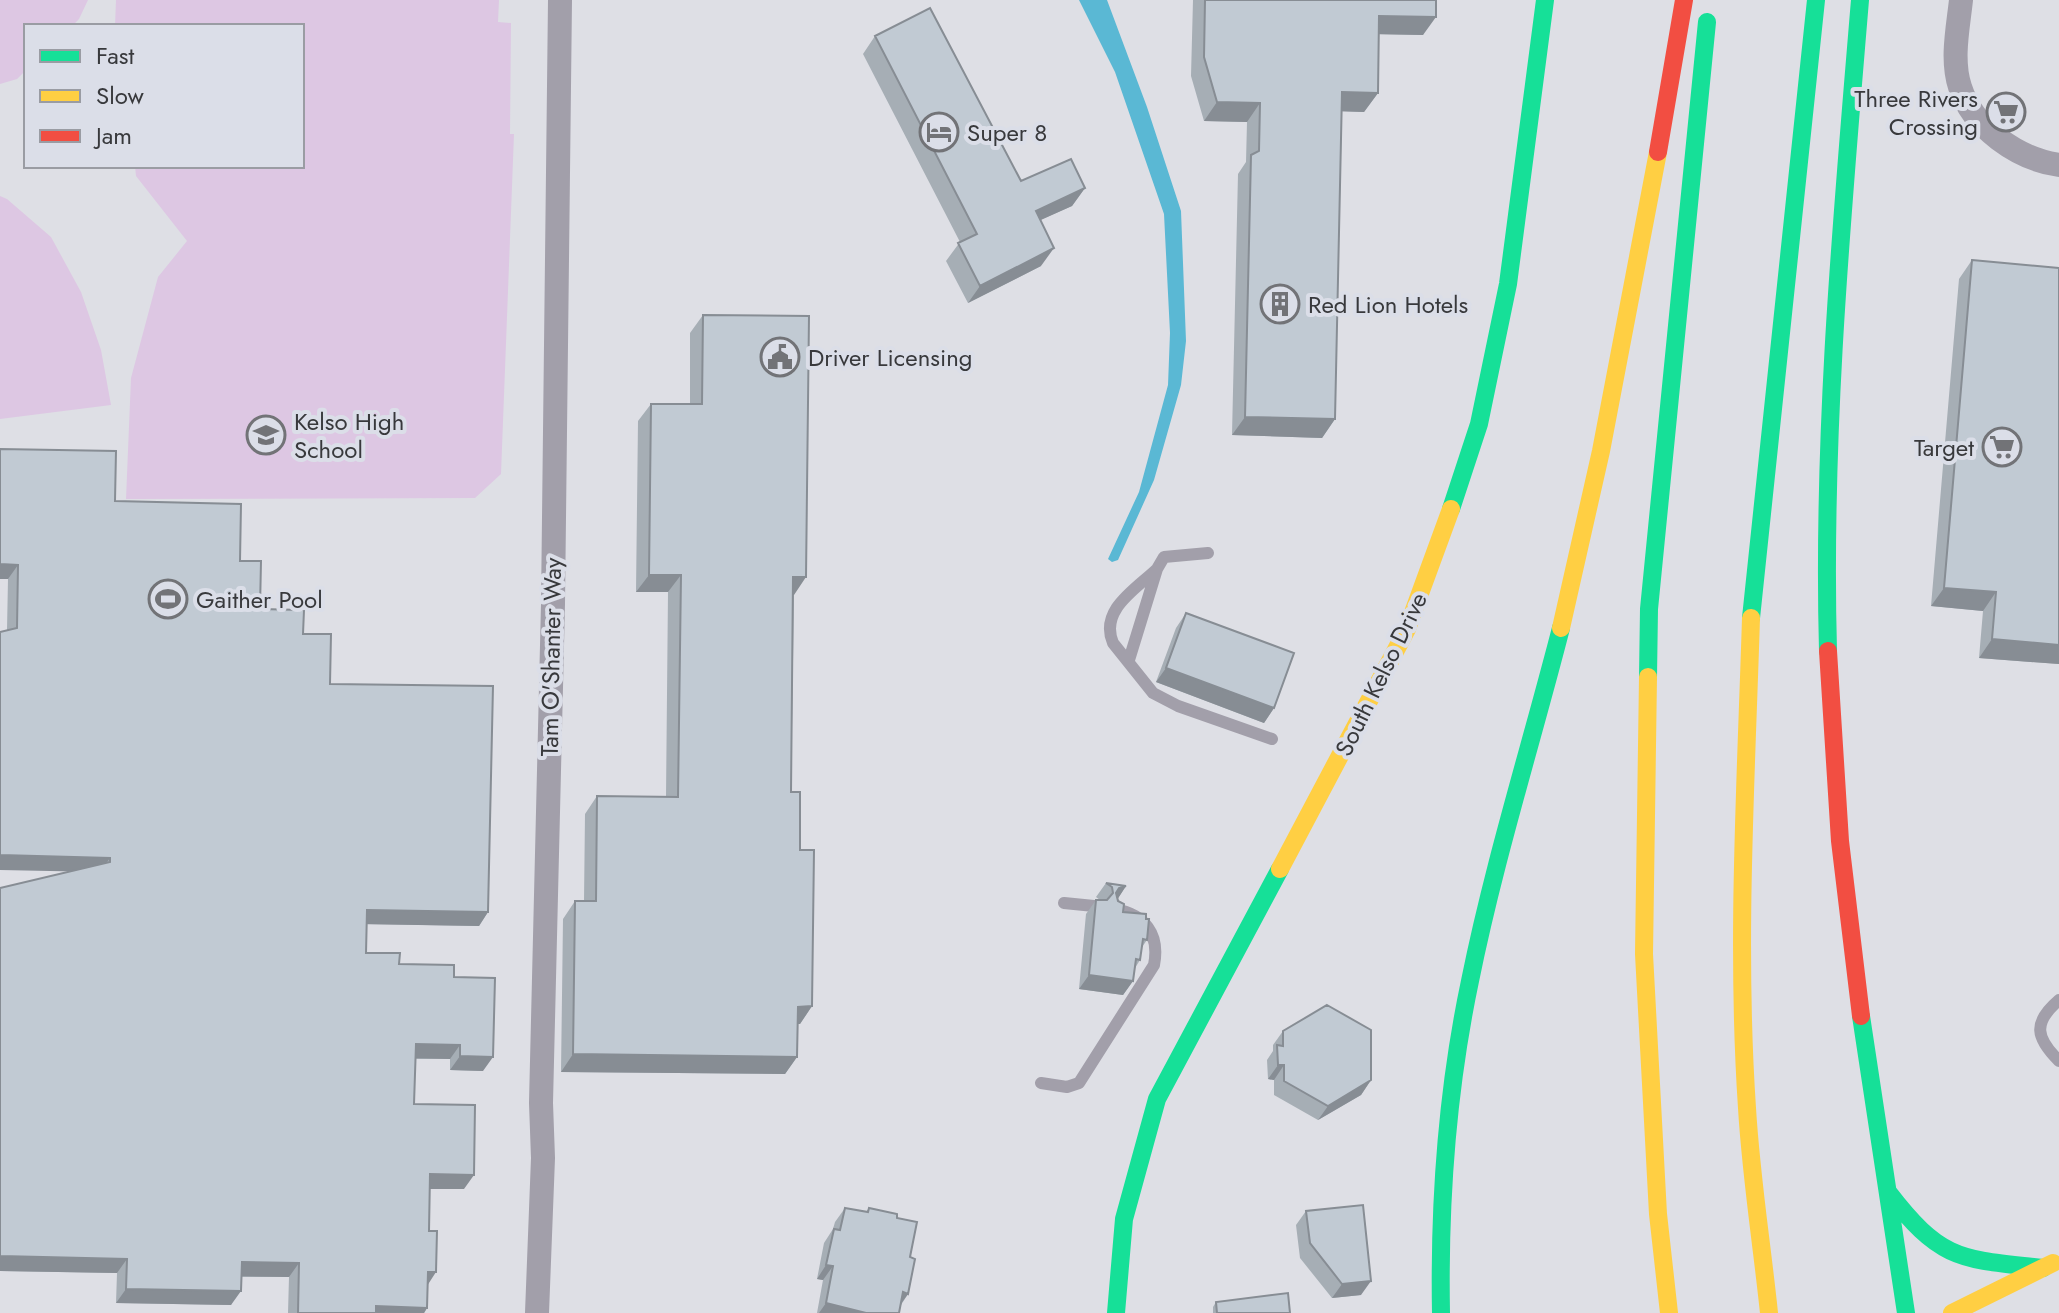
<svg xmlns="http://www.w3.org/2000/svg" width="2059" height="1313" viewBox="0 0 2059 1313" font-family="Jost,sans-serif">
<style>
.green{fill:#ddc7e3}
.water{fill:#5ab8d4}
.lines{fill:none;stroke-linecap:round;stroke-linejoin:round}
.lane{stroke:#a29faa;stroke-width:12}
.street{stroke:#a29faa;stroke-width:24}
.fast{stroke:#16e098;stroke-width:18}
.slow{stroke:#ffcf43;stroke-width:18}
.jam{stroke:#f24e42;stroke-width:18}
.wall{fill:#a6aeb5}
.shaded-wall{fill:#878d94}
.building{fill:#c1cad3;stroke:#878d94;stroke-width:2}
.labels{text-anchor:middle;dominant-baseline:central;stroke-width:8;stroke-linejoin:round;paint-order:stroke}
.poi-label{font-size:24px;fill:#38393c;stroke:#dbdee8;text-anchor:start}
.street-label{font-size:24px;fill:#38393c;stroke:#dbdee8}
</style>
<rect width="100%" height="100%" fill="#dedfe5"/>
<path class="green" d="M0,0H88L79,19L72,26H26V70L17,79L0,84Z
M116,0H499L498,22L511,23L510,134H514L501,474L475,498L126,499L131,378L158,277L187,241L136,176L135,166H302V26H115Z
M0,196L7,199L51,237L81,292L101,350L111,405L0,419Z"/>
<path class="water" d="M1079,0H1107L1147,107L1181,211L1186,341L1181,385L1154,480L1118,560L1112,562L1108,559L1139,492L1168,385L1170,333L1164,214L1115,72Z"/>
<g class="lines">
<path class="lane" d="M1157,569C1136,589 1099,610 1113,643L1153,693L1178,706L1272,739
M1129,660L1157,569L1164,557L1208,553
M1064,903L1094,906
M2059,1000C2032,1023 2036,1038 2059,1061
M1041,1083L1067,1087L1079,1083L1154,965C1160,934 1145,915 1115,909"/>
<path class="street" d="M1961,0C1958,28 1951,60 1960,87C1973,128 2018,159 2059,165
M537,1313L543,1158L541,1103L553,604L560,0"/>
<path class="fast" d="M1451,509L1479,424L1508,284L1545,0
M1751,618L1816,0
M1828,651C1822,433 1842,217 1860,0
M1648,677L1649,609L1707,22
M1861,1016L1906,1313
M1888,1192C1941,1261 1960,1259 2043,1268
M1116,1313L1124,1219L1157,1099L1280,869
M1441,1313C1439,1201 1447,1090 1470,981C1494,862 1531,745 1561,628"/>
<path class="slow" d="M1751,618C1746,781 1736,945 1747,1108C1751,1177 1762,1245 1769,1313
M1561,628L1601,451L1658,152
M1648,677L1644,954L1658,1214L1669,1313
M1280,869L1407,629L1451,509
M1952,1313L2053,1263"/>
<path class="jam" d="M1658,152L1684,0
M1828,651L1840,841L1861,1016"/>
</g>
<path class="wall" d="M1193,0H1436L1423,35L1379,34L1378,93L1364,112L1342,111L1335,419L1322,438L1232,435L1238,174L1246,162L1247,122L1204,121L1191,76Z
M875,36L1021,181L1085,188L1072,206L1040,220L1041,266L968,303L946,261L960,242L863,54Z
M1972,260L2059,268V664L1979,658L1983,611L1931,606L1959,279Z
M703,315L794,595L791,792L800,850L812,1006L800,1024H798L797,1057L785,1074L561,1072L563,919L575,901H584L585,814L597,796L666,797L668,592H636L638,421L651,404H690V333Z
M0,449L115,501L240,561L260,609L303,634L330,684L488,912L479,926L366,924V953L399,964L454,977L483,1071L450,1070V1059H415L414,1104L464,1189H430L427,1308L424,1313H288L289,1277H241L231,1305L116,1303L117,1273L0,1271V888L72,871L7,630L8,579Z
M1186,613L1274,708L1264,723L1156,682L1176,628Z
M1106,883L1126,886L1118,898L1123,912L1146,919L1147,940L1142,947L1140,960L1135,968L1133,981L1123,995L1079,989L1086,914L1096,900H1100L1096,897Z
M1283,1031L1371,1080L1361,1095L1318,1120L1274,1095V1080L1268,1079L1267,1060L1273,1051V1045Z
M845,1208L866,1212L869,1208L897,1218L910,1257L908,1294L901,1305L899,1313H817L823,1280L817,1279L824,1243L833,1229L835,1222Z
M1306,1211L1361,1295L1332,1298L1300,1258L1296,1225Z
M1216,1302L1290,1313H1213V1307Z"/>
<path class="shaded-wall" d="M1379,16L1436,17L1423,35L1366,34Z
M1342,92L1378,93L1364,112L1329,111Z
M1217,102L1260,103L1247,122L1204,121Z
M1085,188L1072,206L1023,228L1036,211Z
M1054,248L1041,266L968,303L980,286Z
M1245,417L1335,419L1322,438L1232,435Z
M0,564L18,565L8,579H0Z
M649,575H681L668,592H636Z
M793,577H806L794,595H781Z
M1944,588L1996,592L1983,611L1931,606Z
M1992,639L2059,645V664L1979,658Z
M1166,668L1274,708L1264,723L1156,682Z
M0,855L110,858L100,872L0,870Z
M1126,886L1117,900L1109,902L1119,888Z
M367,910L488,912L479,926L357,924Z
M1089,975L1133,981L1123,995L1079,989Z
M812,1006L800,1024H786L798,1007Z
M416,1044L460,1045L450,1059L406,1058Z
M573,1054L797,1057L785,1074L561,1072Z
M460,1056L493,1057L483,1071L450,1070Z
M1278,1065H1284L1274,1080L1268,1079Z
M1371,1080L1361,1095L1318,1120L1328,1106Z
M430,1174L474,1175L464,1189H420Z
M0,1256L127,1259L117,1273L0,1271Z
M242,1262L299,1263L289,1277L232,1276Z
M826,1265L833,1266L823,1280L817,1279Z
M428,1272H436L427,1286Z
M1371,1281L1361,1295L1332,1298L1342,1284Z
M126,1289L241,1291L231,1305L116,1303Z
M903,1292L908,1294L898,1308Z
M826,1303L866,1313H819Z
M376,1306L427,1308L424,1313H372Z"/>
<path class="building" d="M1205,0H1436V17L1379,16L1378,93L1342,92L1335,419L1245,417L1251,155L1259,151L1260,103L1217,102L1204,57Z
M930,8L1021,181L1071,159L1085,188L1036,211L1054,248L980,286L958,243L977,234L875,36Z
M1972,260L2059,268V645L1992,639L1996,592L1944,588Z
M703,315L809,316L806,577H793L791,792H800V850H814L812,1006L798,1007L797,1057L573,1054L575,901H596L597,796L678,797L681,575H649L651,404H702Z
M0,449L116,451L115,501L241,504L240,561H261L260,609L304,610L303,634H331L330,684L493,686L488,912L367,910L366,953H400L399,964L454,965V977L495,978L493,1057L460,1056V1045L416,1044L414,1104L475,1105L474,1175L430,1174L429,1231H437L436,1272H428L427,1308L376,1306V1313H298L299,1263L242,1262L241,1291L126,1289L127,1259L0,1256V888L110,862V858L0,855V632L17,628L18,565L0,564Z
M1186,613L1294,653L1274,708L1166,668Z
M1106,883L1126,886L1119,888L1116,893L1118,901L1124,904L1123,912L1146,914V919H1149L1147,940L1143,939L1140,960L1136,959L1133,981L1089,975L1096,900H1107L1113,893L1112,887Z
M1327,1005L1371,1030V1080L1328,1106L1284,1081V1065H1278L1277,1045L1283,1046V1031Z
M1363,1205L1371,1281L1342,1284L1310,1243L1306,1211Z
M845,1208L868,1212L869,1208L897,1214V1218L917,1222L910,1257L915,1259L908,1294L903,1292L899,1313H866L826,1303L833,1266L826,1265L834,1229L840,1230Z
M1288,1293L1290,1313H1217L1216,1302Z"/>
<defs>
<symbol id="supermarket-ring" viewBox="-11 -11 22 22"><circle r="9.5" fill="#dbdee8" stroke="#727377" stroke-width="1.5"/><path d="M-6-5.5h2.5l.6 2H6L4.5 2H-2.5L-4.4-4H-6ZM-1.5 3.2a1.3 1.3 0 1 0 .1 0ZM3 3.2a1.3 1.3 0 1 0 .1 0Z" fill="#727377"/></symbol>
<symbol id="hotel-ring" viewBox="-11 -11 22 22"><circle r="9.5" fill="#dbdee8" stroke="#727377" stroke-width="1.5"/><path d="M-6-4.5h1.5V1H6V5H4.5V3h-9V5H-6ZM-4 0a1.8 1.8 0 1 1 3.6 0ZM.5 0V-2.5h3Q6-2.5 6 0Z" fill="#727377"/></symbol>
<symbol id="building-ring" viewBox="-11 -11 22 22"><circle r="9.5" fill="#dbdee8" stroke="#727377" stroke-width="1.5"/><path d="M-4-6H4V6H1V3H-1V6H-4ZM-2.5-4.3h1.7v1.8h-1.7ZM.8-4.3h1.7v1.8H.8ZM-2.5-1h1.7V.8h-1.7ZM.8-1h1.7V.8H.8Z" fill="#727377"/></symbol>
<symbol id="civic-ring" viewBox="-11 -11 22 22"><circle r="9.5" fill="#dbdee8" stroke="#727377" stroke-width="1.5"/><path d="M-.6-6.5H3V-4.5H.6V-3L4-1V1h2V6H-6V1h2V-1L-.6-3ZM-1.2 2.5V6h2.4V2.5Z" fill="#727377"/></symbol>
<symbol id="school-ring" viewBox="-11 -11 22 22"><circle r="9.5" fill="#dbdee8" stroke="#727377" stroke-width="1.5"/><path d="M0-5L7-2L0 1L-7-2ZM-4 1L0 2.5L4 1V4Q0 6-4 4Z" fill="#727377"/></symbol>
<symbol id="stadium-ring" viewBox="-11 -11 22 22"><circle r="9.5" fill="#dbdee8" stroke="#727377" stroke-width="1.5"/><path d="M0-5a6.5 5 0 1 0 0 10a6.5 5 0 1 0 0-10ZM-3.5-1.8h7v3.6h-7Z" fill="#727377"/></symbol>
</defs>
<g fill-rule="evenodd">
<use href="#supermarket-ring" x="1984" y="90" width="44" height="44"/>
<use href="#hotel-ring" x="917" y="110" width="44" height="44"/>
<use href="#building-ring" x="1258" y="282" width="44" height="44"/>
<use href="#civic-ring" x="758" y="335" width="44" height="44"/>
<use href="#school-ring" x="244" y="413" width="44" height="44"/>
<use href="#supermarket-ring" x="1980" y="425" width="44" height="44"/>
<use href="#stadium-ring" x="146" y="577" width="44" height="44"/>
</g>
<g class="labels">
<g class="poi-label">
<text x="1978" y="98" text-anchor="end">Three Rivers<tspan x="1978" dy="28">Crossing</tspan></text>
<text x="967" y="132">Super 8</text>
<text x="1308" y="304">Red Lion Hotels</text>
<text x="808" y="357">Driver Licensing</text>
<text x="294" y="421">Kelso High<tspan x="294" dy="28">School</tspan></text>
<text x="1974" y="447" text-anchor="end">Target</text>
<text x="196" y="599">Gaither Pool</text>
</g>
<g class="street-label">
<text transform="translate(551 657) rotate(-89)">Tam O'Shanter Way</text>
<text transform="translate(1381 674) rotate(-64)">South Kelso Drive</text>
</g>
</g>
<rect x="24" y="24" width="280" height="144" fill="#dbdee8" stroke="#9a9ca3" stroke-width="2"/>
<rect x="40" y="50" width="40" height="12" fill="#16e098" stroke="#9a9ca3" stroke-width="2"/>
<text x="96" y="64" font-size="24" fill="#38393c">Fast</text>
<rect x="40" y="90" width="40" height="12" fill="#ffcf43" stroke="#9a9ca3" stroke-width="2"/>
<text x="96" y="104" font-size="24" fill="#38393c">Slow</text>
<rect x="40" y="130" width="40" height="12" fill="#f24e42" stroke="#9a9ca3" stroke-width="2"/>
<text x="96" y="144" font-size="24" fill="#38393c">Jam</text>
</svg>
